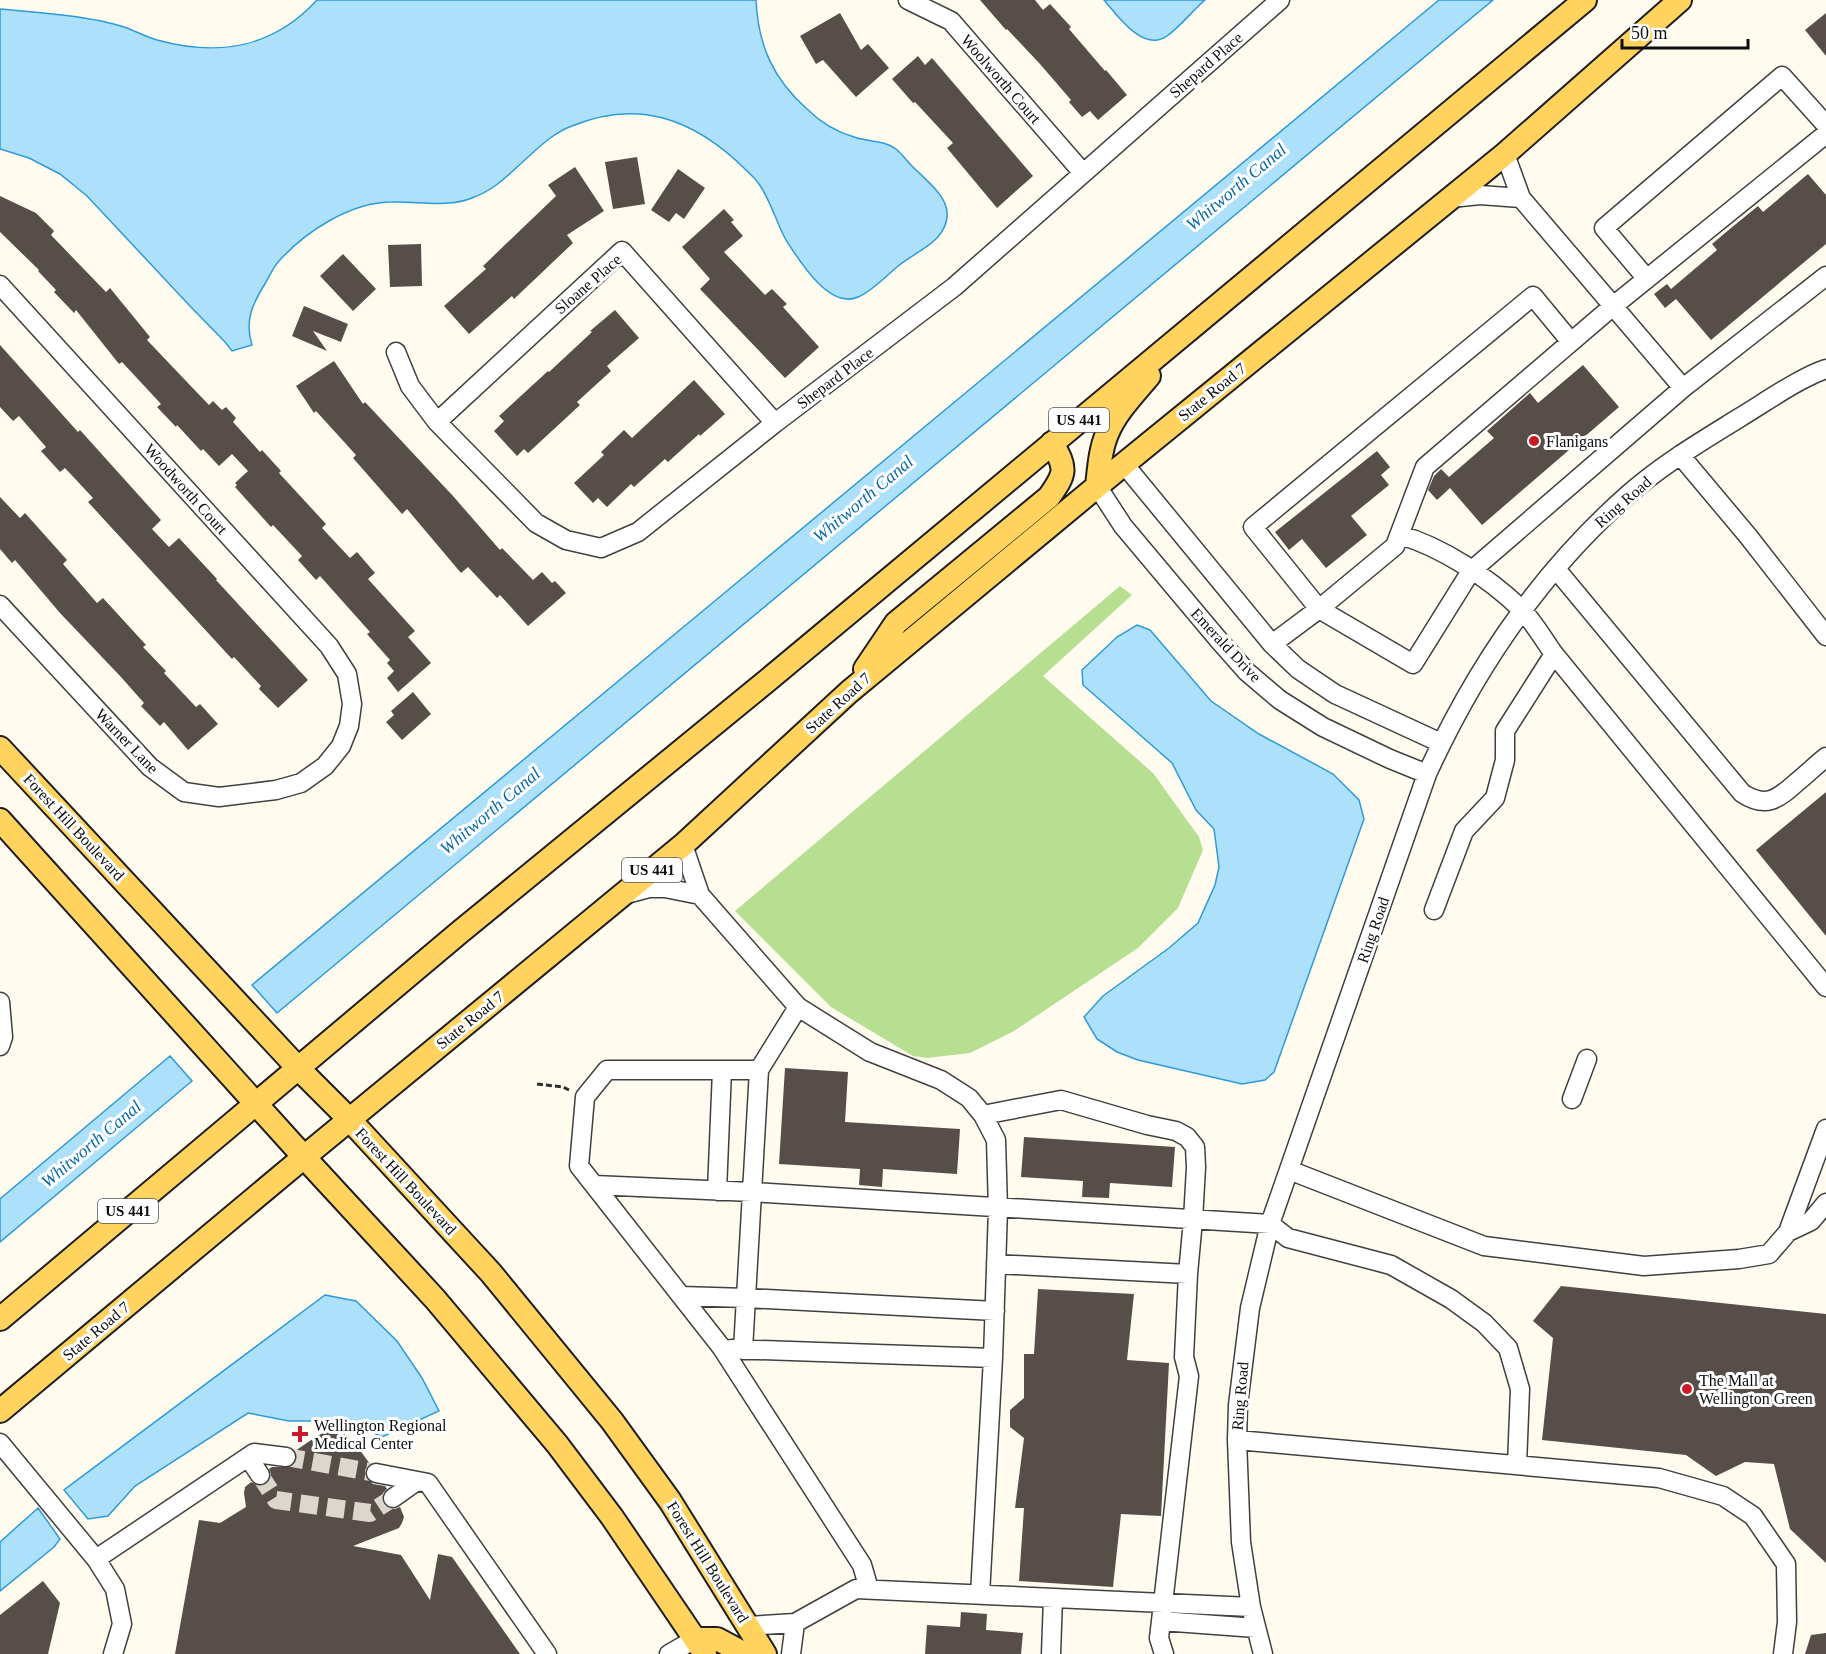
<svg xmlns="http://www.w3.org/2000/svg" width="1826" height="1654" viewBox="0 0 1826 1654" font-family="Georgia,serif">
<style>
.forest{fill:#b7df92}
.water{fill:#ade1fb;stroke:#2e9ad9;stroke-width:1.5}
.building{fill:#574e49}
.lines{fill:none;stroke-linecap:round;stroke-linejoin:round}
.minor-tunnel{stroke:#dbd7cc;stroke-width:18;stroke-dasharray:18 9;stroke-linecap:butt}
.minor-casing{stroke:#404040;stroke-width:21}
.major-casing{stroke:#1e1e1e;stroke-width:26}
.path{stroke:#2f2f2f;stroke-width:3;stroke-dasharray:6 3;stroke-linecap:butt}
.minor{stroke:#fff;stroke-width:18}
.major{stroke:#ffd35e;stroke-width:22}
.poi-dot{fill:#ca1927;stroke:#fff;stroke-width:2}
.labels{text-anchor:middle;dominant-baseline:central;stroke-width:6;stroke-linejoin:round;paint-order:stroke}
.shield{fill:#fff;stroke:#565656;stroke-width:1.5}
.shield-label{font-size:15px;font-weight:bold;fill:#0d0d0d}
.street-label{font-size:16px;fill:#0d0d0d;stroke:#fff}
.poi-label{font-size:16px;fill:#0d0d0d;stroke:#fff;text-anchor:start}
.water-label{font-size:18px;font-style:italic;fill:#0c6aaa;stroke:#fff}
</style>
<rect width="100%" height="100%" fill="#fffbee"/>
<path class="forest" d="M1120,586L1132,595L1043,676L1153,773L1199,837L1203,850L1178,908L1138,948L1014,1031L970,1053L927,1058L913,1056L831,1007L735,911Z"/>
<path class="water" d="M317,0H756C758,45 773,79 807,109C820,122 837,132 854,137C868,142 884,140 896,149C902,154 907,161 913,167C934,188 963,208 937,238C925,250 910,256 897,267C886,276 871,292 858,297C829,310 799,260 786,240C776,222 771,201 759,184C756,179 751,175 746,170C723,147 696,127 663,118C633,110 601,114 572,126C555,132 540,146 527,158C508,175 496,189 472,198C447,208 418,201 392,202C351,202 306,231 279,261C274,266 270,275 266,282C253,303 244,320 252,345L232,351L225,342L189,305L87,196L60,174L29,158L0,149V9C34,12 68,14 101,21C109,23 119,25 127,28C137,32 147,37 157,40C219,57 273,48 317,0Z
M1104,0H1205C1192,11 1181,26 1167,36C1143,53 1117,15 1104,0Z
M1439,0H1493L277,1013L252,985Z
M1137,625L1150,630L1211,701L1259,734L1333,774L1359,800L1364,819L1274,1072L1265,1080L1242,1084L1138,1060L1117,1052L1097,1039L1084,1017L1103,996L1169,948L1198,923L1215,885L1219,867L1214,829L1196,810L1172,763L1083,685L1082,670L1117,637Z
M170,1056L192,1081L0,1242V1199Z
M325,1295L356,1301L397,1341L422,1378L439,1411L382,1437L356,1424L323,1421H289L248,1413L135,1486L108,1516L88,1519L64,1490Z
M38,1508L60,1539L54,1547L0,1591V1542Z"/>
<path class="building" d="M980,0H1035L1043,10L1050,4L1071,27L1069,29L1105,71L1106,70L1127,95L1098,120L1090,111L1082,117L1069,102L1071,100L1040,64L1007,29L1006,30Z
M840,13L861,50L868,44L889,68L856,97L823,60L816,64L800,36Z
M1826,13V56L1805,30Z
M918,56L925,65L932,58L1033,176L997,208L947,148L953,143L915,102L913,103L892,79Z
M637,157L645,204L613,209L605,162Z
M575,167L604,211L567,235L573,243L514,299L512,296L469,334L444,306L486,269L483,266L556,196L548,185Z
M678,169L705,188L684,219L676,213L669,222L651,210Z
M1808,174L1826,195V244L1711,340L1676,299L1665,308L1654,294L1667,284L1671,289L1717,250L1712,244L1731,228L1758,206L1763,212Z
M0,196L36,213L54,231L51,235L106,292L110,288L150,337L147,340L186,381L209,405L213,401L222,410L226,407L236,418L233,422L260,452L262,450L281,471L279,473L326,524L322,528L350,558L357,552L375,573L368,579L415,631L408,637L431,663L398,692L387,678L394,671L387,663L390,660L367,634L370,632L320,576L316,580L298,560L302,556L273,525L271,527L235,487L237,485L235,483L248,471L232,454L219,466L203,449L201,451L177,425L176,427L157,407L161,404L122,362L119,364L76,310L74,313L54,292L56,290L38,271L39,270L0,232Z
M724,209L734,220L731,222L743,236L724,252L765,295L772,289L787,304L783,307L819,347L785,378L700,289L710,279L682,247Z
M421,244L422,286L390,287L388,245Z
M343,254L376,289L353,311L320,276Z
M304,306L348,324L341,342L313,331L327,351L292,336Z
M615,310L639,338L607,366L611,371L577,402L580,405L528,453L524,449L517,456L494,431L504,421L499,416L548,371L549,372L592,332L590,331Z
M0,345L78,432L80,430L161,520L152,529L169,547L179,538L217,579L216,580L308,680L278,708L259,689L261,686L234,657L232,659L209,634L88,502L93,498L65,468L60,472L41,451L46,447L19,416L13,421L0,407Z
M334,361L363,404L365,402L453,496L500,550L502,548L533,580L542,572L552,583L555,581L566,593L528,626L500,595L497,598L468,567L461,573L407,509L402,514L353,458L356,455L316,411L314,413L296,386Z
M1583,365L1619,407L1482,525L1450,488L1437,500L1428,490L1434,476L1441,469L1449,477L1494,438L1487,431L1530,393L1538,403Z
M694,380L725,414L700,436L699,434L668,462L665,459L634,487L631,484L607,507L598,498L593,503L574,483L604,455L601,452L624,430L632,438Z
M1377,451L1390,467L1381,475L1389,485L1351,516L1367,535L1326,568L1302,539L1289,550L1275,532Z
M0,497L20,518L25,513L67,560L63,564L97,603L103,598L146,645L143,647L166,671L164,673L196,707L200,704L218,724L188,750L164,722L160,726L141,706L144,703L121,677L60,613L15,560L12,563L0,549Z
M413,692L431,714L402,740L386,722L394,715L391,711Z
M1826,792V936L1756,850Z
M785,1068L848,1072L845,1122L960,1129L957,1174L883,1169L882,1187L859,1185L860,1169L779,1164Z
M1024,1137L1175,1147L1172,1187L1110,1183L1109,1198L1082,1197L1083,1181L1021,1177Z
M1561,1286L1826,1314V1563L1790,1529L1774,1464L1745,1462L1716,1476L1686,1455L1542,1440L1553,1338L1533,1321Z
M1038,1289L1134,1294L1127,1360L1169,1363L1161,1516L1121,1514L1113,1587L1019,1581L1024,1508H1015L1024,1438L1010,1427V1410L1024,1398V1354H1034Z
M335,1431L343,1433L354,1442L370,1464L365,1470L366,1477L373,1484L385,1486L387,1489L383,1493L382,1498L384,1504L389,1508L395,1509L400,1507L404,1517L402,1523L399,1528L353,1546L401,1555L430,1600L438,1554L452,1557L520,1654H175L199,1520L220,1523L246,1507L244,1493L245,1487L250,1483L251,1482L260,1486L266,1485L270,1479L271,1474L269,1469L272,1467H291L297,1459L295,1451L317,1436L325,1432Z
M43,1581L60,1603L48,1654H0V1615Z
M961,1612L987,1614L986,1630L1023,1633L1021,1654H925L927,1625L960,1627Z
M1826,1633V1654H1805L1811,1635Z"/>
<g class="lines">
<path class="minor-tunnel" d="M286,1457L376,1473
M260,1475L276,1500L370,1513L393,1498"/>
<defs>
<path id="minor" d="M908,0L951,21L1083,173
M1505,154L1521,198L1683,388
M1451,198L1480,195L1521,198
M1647,279L1604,228L1782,76L1826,125
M0,285L329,646L347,674L352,704L349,726L341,746L325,766L301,783L276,790L219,797L184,792L150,767L0,605
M1571,342L1533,296L1253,527L1319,609L1413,664L1471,571L1683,388L1826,276
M396,352L410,386L437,422L536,523L566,540L601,548L638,532L775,423L954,287L1280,0
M437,422L622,251L775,423
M1680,455L1748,536L1826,636
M1124,464L1272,644L1298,669L1335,694L1441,743
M1097,486L1123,526L1217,638L1247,672L1280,700L1323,727L1390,759L1427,774
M1400,535C1442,547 1489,578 1521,609C1534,622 1543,639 1554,654L1826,987
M1556,569L1742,793C1766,809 1778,799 1797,782C1807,774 1816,765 1826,757
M1272,644L1319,609L1395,546L1425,467L1612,307L1826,134
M683,845L700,895L798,1007L870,1052L941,1080L969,1098L983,1115L996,1140L998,1209L993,1358L980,1595
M626,894L649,888H665L700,895
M1434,910L1464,831L1495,798L1505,760V731L1554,654
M0,1002L3,1037L0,1046
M759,1070H607L585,1097L579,1166L722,1348L862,1565L869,1589
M1572,1099L1587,1059
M983,1115L1061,1100L1147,1125L1176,1131L1187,1137L1195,1147L1196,1167L1193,1220L1188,1274L996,1264
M1289,1170L1484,1246L1644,1266L1739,1259L1769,1254L1788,1232L1826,1129
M594,1185L752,1192L1270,1224L1288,1238L1391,1265L1451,1299L1484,1323L1508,1348L1520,1389L1517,1465
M717,1191L722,1070
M1788,1232L1811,1221L1826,1203
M681,1296L746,1298L995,1311
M731,1349L993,1358
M743,1350L759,1070L798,1007
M1237,1440L1659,1478L1723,1496L1753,1516L1786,1564L1787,1622L1783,1654
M0,1443L96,1559L115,1589L122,1624L113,1654
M248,1457L260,1475
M376,1473L428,1483L547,1654
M393,1498L417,1481
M96,1559L254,1453L286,1457
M1161,1621L1189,1376L1184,1357L1188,1274
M748,1626L795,1623L856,1589L1251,1607
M669,1654L695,1639
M791,1654L795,1623
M1051,1654L1053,1598
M1164,1654L1159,1638L1161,1621L1256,1628
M1263,1654L1251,1607L1241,1542L1237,1440L1238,1405L1250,1308L1270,1224L1427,774C1475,669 1542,570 1630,493C1663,464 1702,441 1739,418C1764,403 1799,378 1826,369"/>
<path id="major" d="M1097,486C1099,469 1100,450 1107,434C1116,412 1134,394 1149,376
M865,669L896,623L1049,497C1066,473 1067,469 1052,443
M0,748L298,1068L349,1119L491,1273L612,1421L670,1501L765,1654
M0,820L304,1157L435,1299L557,1444L612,1517L705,1654
M0,1319L460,932L768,680L1585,0
M0,1411L304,1157L683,845L849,692L1124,464L1505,154L1680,0
M695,1639H717L745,1654"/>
</defs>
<use href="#minor" class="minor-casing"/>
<use href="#major" class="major-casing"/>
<path class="path" d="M537,1084L563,1087L569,1090"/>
<use href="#minor" class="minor"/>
<use href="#major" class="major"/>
</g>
<g class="poi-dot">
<circle cx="1534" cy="441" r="6"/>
<circle cx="1687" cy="1389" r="6"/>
<path d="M297 1425h6v6h6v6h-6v6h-6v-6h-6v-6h6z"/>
</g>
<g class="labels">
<g class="shield">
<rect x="1049" y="408" width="60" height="24" rx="4.5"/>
<rect x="622" y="858" width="60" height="24" rx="4.5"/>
<rect x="98" y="1199" width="60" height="24" rx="4.5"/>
</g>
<g class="shield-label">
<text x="1079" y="420">US 441</text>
<text x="652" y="870">US 441</text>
<text x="128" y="1211">US 441</text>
</g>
<g class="street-label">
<text transform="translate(1206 65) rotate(-41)">Shepard Place</text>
<text transform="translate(1001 79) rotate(49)">Woolworth Court</text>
<text transform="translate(588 284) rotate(-41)">Sloane Place</text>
<text transform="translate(835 378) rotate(-37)">Shepard Place</text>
<text transform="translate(1212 392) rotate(-39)">State Road 7</text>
<text transform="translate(186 489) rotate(48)">Woodworth Court</text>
<text transform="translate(1623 502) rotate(-41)">Ring Road</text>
<text transform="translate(1226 645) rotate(47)">Emerald Drive</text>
<text transform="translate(838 703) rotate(-42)">State Road 7</text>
<text transform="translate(127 741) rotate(46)">Warner Lane</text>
<text transform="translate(74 827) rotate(47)">Forest Hill Boulevard</text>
<text transform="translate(1373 930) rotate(-71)">Ring Road</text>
<text transform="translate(470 1020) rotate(-39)">State Road 7</text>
<text transform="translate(406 1181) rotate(47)">Forest Hill Boulevard</text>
<text transform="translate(96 1331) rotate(-40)">State Road 7</text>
<text transform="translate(1240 1396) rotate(-85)">Ring Road</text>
<text transform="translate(708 1562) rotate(58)">Forest Hill Boulevard</text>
</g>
<g class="poi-label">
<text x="1546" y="441">Flanigans</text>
<text x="1699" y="1380">The Mall at<tspan x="1699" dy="18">Wellington Green</tspan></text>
<text x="314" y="1425">Wellington Regional<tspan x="314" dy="18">Medical Center</tspan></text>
</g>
<g class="water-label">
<text transform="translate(1236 187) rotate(-40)">Whitworth Canal</text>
<text transform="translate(863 499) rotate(-40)">Whitworth Canal</text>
<text transform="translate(490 811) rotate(-40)">Whitworth Canal</text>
<text transform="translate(91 1144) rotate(-40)">Whitworth Canal</text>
</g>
</g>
<path d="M1622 39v9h126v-9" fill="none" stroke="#0d0d0d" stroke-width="3"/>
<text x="1631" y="39" font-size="18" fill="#0d0d0d" stroke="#ffffff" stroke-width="4.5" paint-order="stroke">50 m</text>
</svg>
